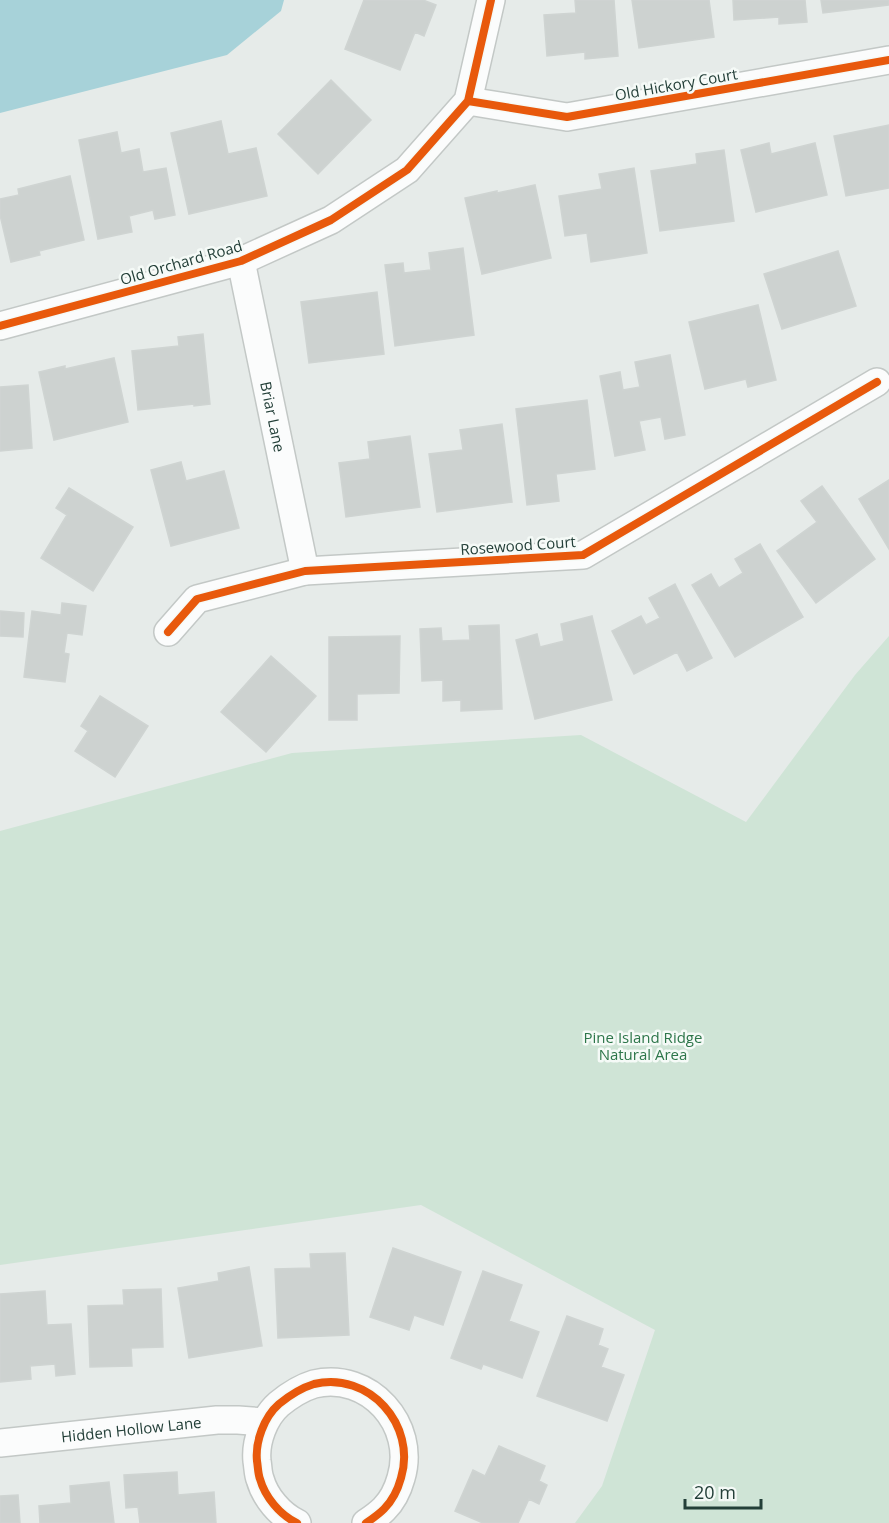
<svg xmlns="http://www.w3.org/2000/svg" width="889" height="1523" viewBox="0 0 889 1523" font-family="'Open Sans',sans-serif">
<style>
.green{fill:#cfe4d6}
.water{fill:#a7d2d9}
.building{fill:#cdd2d0;stroke:#cfd4d2;stroke-width:1.5}
.lines{fill:none;stroke-linecap:round;stroke-linejoin:round}
.minor-casing{stroke:#c3c8c6;stroke-width:30}
.minor{stroke:#fbfcfc;stroke-width:27}
.cycleway-casing{stroke:#f5faf7;stroke-width:11}
.cycleway{stroke:#e8590c;stroke-width:8}
.labels{text-anchor:middle;dominant-baseline:central;stroke-width:5;stroke-linejoin:round;paint-order:stroke}
.street-label{font-size:15px;fill:#233f38;stroke:#f5faf7}
.park-label{font-size:15px;fill:#2d764a;stroke:#f5faf7}
</style>
<rect width="100%" height="100%" fill="#e6ebe9"/>
<path class="green" d="M889,636V1523H575L602,1486L655,1330L421,1205L0,1265V831L292,753L581,735L746,822L855,675Z"/>
<path class="water" d="M0,0H284L281,11L227,55L0,113Z"/>
<path class="building" d="M364,0H423L436,5L424,36L415,32L400,70L345,49Z
M575,0H614L618,56L585,59V52L547,56L544,15L576,13Z
M632,0H709L714,37L639,48Z
M733,0H805L807,22L779,24V17L734,20Z
M821,0H889V5L823,13Z
M331,80L371,120L318,174L278,134Z
M221,121L228,154L256,148L267,196L189,214L171,133Z
M889,125V188L846,196L834,136Z
M117,132L121,153L139,149L143,172L166,168L175,215L155,219L153,210L129,216L132,232L98,239L79,140Z
M769,143L771,154L815,143L827,195L756,212L741,150Z
M724,150L734,221L660,231L651,171L697,164L696,154Z
M634,168L647,253L591,262L587,233L565,236L559,196L602,189L599,174Z
M70,176L84,240L39,251L40,255L11,262L0,215V199L19,195L18,189Z
M535,185L551,258L482,274L465,198L497,191V193Z
M463,248L474,335L395,346L385,265L403,263L404,273L431,270L429,253Z
M838,251L856,306L782,329L764,274Z
M377,292L384,354L309,363L301,302Z
M758,305L776,380L748,387L746,379L705,389L689,322Z
M203,334L210,404L194,406V404L138,410L132,351L179,346L178,337Z
M670,355L685,435L665,439L661,417L639,421L645,450L615,456L600,376L620,372L623,390L640,387L635,362Z
M114,358L128,422L54,440L39,372L65,366V369Z
M28,385L32,448L0,451V387Z
M587,400L595,469L556,474L559,501L527,505L516,409Z
M502,424L512,502L437,512L429,454L463,450L460,430Z
M410,436L420,507L346,517L339,463L370,459L368,442Z
M181,462L186,481L224,471L239,528L171,546L151,470Z
M889,480V549L859,499Z
M822,486L875,559L816,603L777,551L817,522L801,501Z
M69,488L133,527L93,591L41,558L67,515L56,508Z
M760,544L803,617L735,657L692,585L711,574L719,588L743,573L735,559Z
M675,584L712,658L687,671L677,652L634,674L612,631L641,616L646,625L660,618L649,598Z
M62,603L86,606L82,635L67,633L64,653L69,654L65,682L24,677L32,611L61,615Z
M0,611L24,613L23,637L0,636Z
M592,616L612,700L535,719L516,640L537,634L540,647L564,641L561,624Z
M499,625L502,709L461,711V700L443,701V680L422,681L420,629L441,628L442,641L470,640L469,626Z
M400,636L399,693L357,694V720H329V637Z
M271,656L316,696L266,752L221,712Z
M100,696L148,726L115,777L75,751L88,731L81,726Z
M393,1248L461,1272L443,1325L414,1315L409,1330L370,1317Z
M345,1253L349,1335L278,1338L275,1269L311,1268L310,1254Z
M249,1267L262,1346L189,1358L178,1288L219,1281L218,1273Z
M483,1271L522,1285L509,1321L539,1332L522,1378L483,1364L481,1369L451,1358Z
M161,1289L163,1347L131,1348L132,1366L90,1367L88,1306L124,1305L123,1290Z
M45,1291L47,1325L71,1324L75,1374L56,1376L55,1364L30,1366L31,1379L0,1382V1294Z
M567,1316L603,1329L598,1345L608,1349L601,1367L624,1375L607,1421L537,1396Z
M499,1446L545,1466L539,1481L547,1485L539,1504L529,1499L518,1523H483L455,1511L473,1470L485,1476Z
M177,1472L178,1495L214,1492L216,1523H140L138,1507L126,1508L124,1475Z
M109,1482L114,1523H40L39,1506L71,1503L70,1486Z
M18,1495L20,1523H0V1496Z"/>
<g class="lines">
<defs>
<g id="minor">
<path d="M468,101L567,117L889,60"/>
<path id="s1" d="M241,261L305,571"/>
<path d="M0,326L241,261L331,220L407,170L468,101L491,0"/>
<path d="M168,632L197,599L305,571L583,555L877,382"/>
<path id="s2" d="M0,1443L217,1420H238L264,1422"/>
<path d="M297,1523C280,1515 265,1497 260,1479C258,1474 258,1467 257,1461C255,1442 264,1417 279,1404C290,1395 301,1388 314,1384C369,1371 417,1425 401,1478C398,1489 392,1501 384,1509C379,1514 372,1519 366,1523"/>
</g>
</defs>
<use href="#minor" class="minor-casing"/>
<use href="#minor" class="minor"/>
<defs>
<path id="cycleway" d="M468,101L567,117L889,60
M0,326L241,261L331,220L407,170L468,101L491,0
M168,632L197,599L305,571L583,555L877,382
M297,1523C280,1515 265,1497 260,1479C258,1474 258,1467 257,1461C255,1442 264,1417 279,1404C290,1395 301,1388 314,1384C369,1371 417,1425 401,1478C398,1489 392,1501 384,1509C379,1514 372,1519 366,1523"/>
</defs>
<use href="#cycleway" class="cycleway-casing"/>
<use href="#cycleway" class="cycleway"/>
</g>
<g class="labels">
<g class="street-label">
<text transform="translate(676 84) rotate(-10)">Old Hickory Court</text>
<text transform="translate(181 262) rotate(-16)">Old Orchard Road</text>
<text stroke="none"><textPath href="#s1" startOffset="159">Briar Lane</textPath></text>
<text transform="translate(518 545) rotate(-4)">Rosewood Court</text>
<text stroke="none"><textPath href="#s2" startOffset="132">Hidden Hollow Lane</textPath></text>
</g>
<g class="park-label">
<text x="643" y="1037">Pine Island Ridge<tspan x="643" dy="17">Natural Area</tspan></text>
</g>
</g>
<path d="M685 1499v9h76v-9" fill="none" stroke="#233f38" stroke-width="3"/>
<text x="694" y="1499" font-size="18" fill="#233f38" stroke="#f5faf7" stroke-width="4.5" paint-order="stroke">20 m</text>
</svg>
